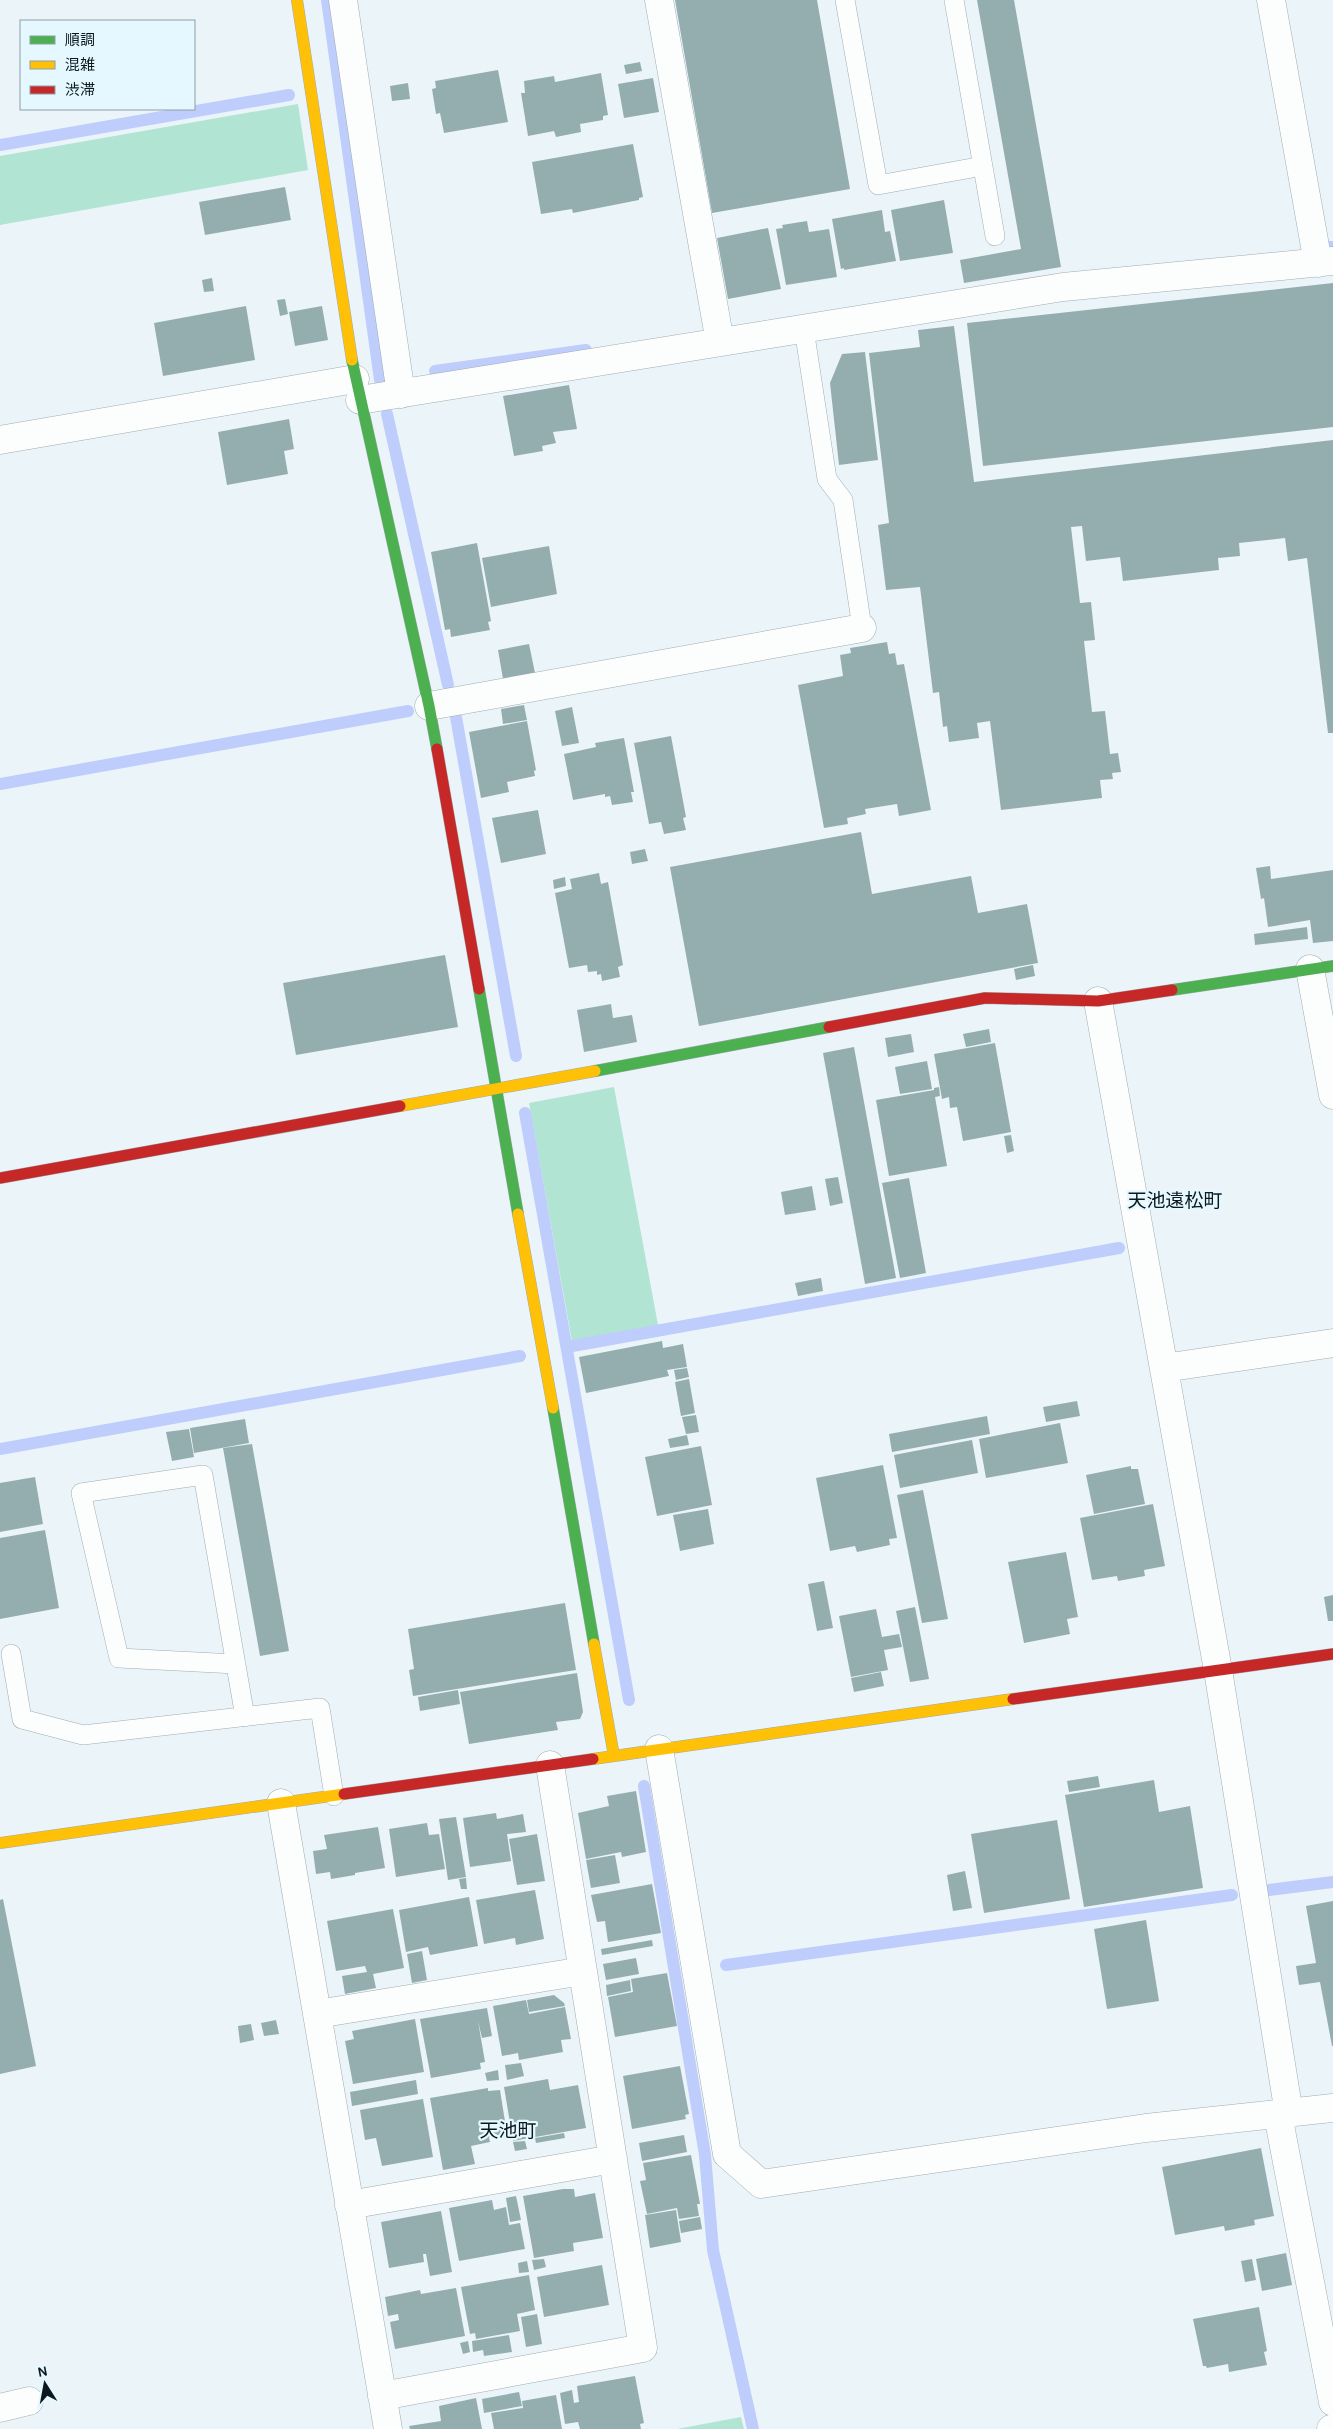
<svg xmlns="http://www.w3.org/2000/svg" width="1333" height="2429" viewBox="0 0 1333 2429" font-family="Karla,'Noto Sans JP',sans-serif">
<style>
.green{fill:#b1e4d2}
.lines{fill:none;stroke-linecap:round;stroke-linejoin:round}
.stream{stroke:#becdfc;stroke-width:12}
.building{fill:#94aeaf}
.lane-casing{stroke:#a1acaf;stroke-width:20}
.street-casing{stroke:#a1acaf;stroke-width:29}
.fast-casing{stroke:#a1acaf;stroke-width:12}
.slow-casing{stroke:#a1acaf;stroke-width:12}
.jam-casing{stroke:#a1acaf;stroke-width:12}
.lane{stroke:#fcfefe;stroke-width:19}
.street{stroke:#fcfefe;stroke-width:28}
.fast{stroke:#4caf50;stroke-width:11}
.slow{stroke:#ffc107;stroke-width:11}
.jam{stroke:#c62828;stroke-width:11}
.labels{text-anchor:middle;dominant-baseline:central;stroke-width:4.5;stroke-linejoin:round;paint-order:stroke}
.quarter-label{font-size:19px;fill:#0c181c;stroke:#e5f8ff}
</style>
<rect width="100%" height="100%" fill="#ebf5f9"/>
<path class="green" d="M298,104L308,170L0,225V156Z
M614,1087L658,1325L572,1341L529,1103Z
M741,2417L744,2429H677Z"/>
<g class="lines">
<path class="stream" d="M327,0L380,380
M0,145L289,95
M1330,247H1333
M435,371L586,350
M387,414L448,685
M456,717L516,1056
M0,784L408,711
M525,1113L629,1700
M567,1347L1119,1248
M0,1449L520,1356
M644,1786L705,2155L713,2250L753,2429
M1269,1890L1333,1882
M726,1965L1232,1895"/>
</g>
<path class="building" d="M675,0H817L850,189L712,213Z
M977,0H1014L1061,267L964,283L960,260L1021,249Z
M640,62L642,71L626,74L624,65Z
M498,70L508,122L444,133L440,113L436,114L432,89L436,88L435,81Z
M601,73L608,115L603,116V120L580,124L581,132L556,137L554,131L528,136L521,93H525L524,81L554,76L555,82Z
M653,78L659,112L624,118L618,84Z
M408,83L410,99L392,101L390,86Z
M633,144L643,197L639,198V200L573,213L572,209L541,214L532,162Z
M285,187L291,220L205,235L199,202Z
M944,200L953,253L900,261L891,210Z
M882,210L885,232L890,231L896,261L844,270V268L841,269L832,219Z
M807,221L809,232L829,229L837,277L786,285L776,229L783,228L782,225Z
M768,228L781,289L728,299L717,238Z
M212,278L214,291L204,292L202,280Z
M1333,283V427L983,466L967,323Z
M285,299L288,314L280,316L277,300Z
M246,306L255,360L163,376L154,323Z
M322,306L328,340L295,346L289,312Z
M954,326L974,482L1333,440V733H1328L1307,558L1288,561L1285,538L1239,543L1240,556L1218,558L1219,570L1123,581L1120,557L1086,561L1082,526L1071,527L1080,603L1091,602L1095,640L1084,641L1092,712L1105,711L1110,754L1118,753L1121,772L1112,773L1113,779L1100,780L1102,798L1001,810L990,721L977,723L979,738L949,742L947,726L943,727L939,692L933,693L920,587L886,590L878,525L889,523L869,353L920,347L918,330Z
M865,352L878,460L839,465L830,383L842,354Z
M569,385L577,429L553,432L556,443L542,446L543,451L514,456L503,396Z
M289,419L294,449L284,451L288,474L227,485L218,432Z
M477,543L491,621L488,622L490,630L451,637L450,629L445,630L431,552Z
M549,546L557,594L491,607L482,558Z
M887,642L889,654L895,653L897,665L904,664L931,810L899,816L897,804L865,809L866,814L847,818L848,824L824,828L798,685L843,676L840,655L851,653L850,648Z
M529,644L535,673L503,679L498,650Z
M524,705L527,720L503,724L501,709Z
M572,707L579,743L562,746L555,711Z
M527,721L536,770L534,771L535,776L507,782L509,792L481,798L469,732Z
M671,736L686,817L683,818L686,830L664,834L661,822L649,824L634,743Z
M624,738L634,792H631L633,802L612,805L610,796L605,797V794L573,800L564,754L596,747L595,743Z
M538,810L546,854L501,863L492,818Z
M861,832L872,894L971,876L978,913L1027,904L1038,963L699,1026L670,867Z
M645,849L648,861L632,864L630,852Z
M1270,866L1271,879L1333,870V941L1313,943L1310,920L1268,927L1264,898L1261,899L1256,868Z
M599,873L601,884L608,882L623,965L618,967L620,977L602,981L601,974L597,975V971L588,972L587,965L569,968L555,893L572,889L570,879Z
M565,877L566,886L554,889L553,880Z
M1307,927L1308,939L1255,945L1254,934Z
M445,955L458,1027L296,1055L283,983Z
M1033,965L1035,976L1016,980L1014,969Z
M611,1004L613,1018L632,1015L637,1042L584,1052L577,1010Z
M989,1029L991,1042L966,1047L963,1034Z
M911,1034L914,1052L888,1057L885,1038Z
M995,1043L1011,1132L963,1141L957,1107L950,1108L949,1097L942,1099L934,1054Z
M854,1047L896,1278L865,1284L823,1053Z
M927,1061L932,1089L900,1094L895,1067Z
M939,1087L940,1096L935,1097L947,1166L889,1176L876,1100L934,1090V1088Z
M1011,1135L1014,1151L1007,1153L1004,1136Z
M838,1177L843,1203L830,1206L825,1179Z
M909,1178L926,1273L900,1278L882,1183Z
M812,1186L816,1210L785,1215L781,1192Z
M821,1278L823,1291L798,1296L795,1283Z
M662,1341L663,1348L683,1344L687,1367L667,1370L669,1376L586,1393L579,1357Z
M687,1368L689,1377L676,1380L674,1370Z
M689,1379L695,1413L681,1416L675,1382Z
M1077,1401L1080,1416L1046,1422L1043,1407Z
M696,1415L699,1432L686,1434L682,1417Z
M987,1416L990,1434L892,1452L889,1434Z
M245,1419L249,1443L194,1453L190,1428Z
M1060,1423L1068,1463L986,1478L979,1439Z
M189,1429L194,1457L172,1461L166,1432Z
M687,1435L689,1445L670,1448L668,1439Z
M972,1440L978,1473L900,1488L894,1455Z
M252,1444L289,1651L260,1656L223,1448Z
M701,1446L712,1505L657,1516L645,1457Z
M883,1465L897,1538L889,1539L890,1545L857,1552L855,1546L830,1551L816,1478Z
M1131,1466V1469H1138L1145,1504L1094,1514L1086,1475Z
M35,1477L43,1524L0,1532V1483Z
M923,1490L948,1619L922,1623L897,1495Z
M1153,1504L1165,1566L1144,1570L1145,1576L1118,1581L1117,1576L1092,1580L1080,1518Z
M708,1509L714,1544L680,1551L673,1515Z
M45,1530L59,1608L0,1619V1538Z
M1066,1552L1078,1617L1067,1619L1070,1634L1024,1643L1008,1562Z
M824,1581L833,1628L817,1631L808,1584Z
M1333,1595V1621H1328L1324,1597Z
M565,1603L576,1670L413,1696L409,1670L414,1669L408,1629Z
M915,1607L929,1679L910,1682L896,1611Z
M876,1609L882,1637L899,1634L902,1647L884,1650L888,1670L851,1677L839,1616Z
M881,1672L884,1686L854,1692L851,1678Z
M577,1673L583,1712L580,1719L556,1722L558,1730L469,1744L460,1692Z
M458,1690L460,1704L420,1711L418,1697Z
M1098,1776L1100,1787L1069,1792L1067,1781Z
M1154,1780L1159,1812L1190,1806L1203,1888L1084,1907L1065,1795Z
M636,1791L646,1852L622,1857L621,1852L586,1859L578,1813L609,1806L607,1796Z
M496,1813L497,1819L523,1814L526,1832L507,1834L511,1861L470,1867L463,1818Z
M456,1817L466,1877L448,1880L439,1819Z
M1057,1820L1070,1899L984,1913L971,1834Z
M427,1823L429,1835L439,1834L445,1869L396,1877L389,1829Z
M378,1827L385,1868L355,1873V1875L331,1879L330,1872L316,1874L313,1851L327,1849L324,1835Z
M537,1834L545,1881L517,1885L509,1839Z
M615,1855L620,1883L591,1888L586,1860Z
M965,1871L972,1908L953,1911L947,1875Z
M466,1878L467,1889H461L459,1879Z
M652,1884L661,1933L608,1942L605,1921L597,1922L591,1895Z
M535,1890L544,1939L516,1945L515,1938L484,1944L476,1900Z
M469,1897L478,1946L430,1955L428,1947L406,1952L399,1910Z
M3,1899L36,2066L0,2074V1900Z
M1333,1901V2046H1332L1320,1982L1299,1985L1296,1966L1316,1963L1306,1906Z
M393,1909L404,1968L373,1974L376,1988L345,1994L342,1976L367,1972L365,1966L336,1971L327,1921Z
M1146,1920L1159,2001L1107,2009L1094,1929Z
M652,1940L653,1946L602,1955L601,1949Z
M422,1951L427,1980L412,1983L407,1954Z
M636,1958L639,1974L606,1980L603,1964Z
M667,1973L677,2026L615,2037L608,1997L633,1992L631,1979Z
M630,1980L631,1991L607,1996L606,1985Z
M554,1995L564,2003L565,2006L529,2012L527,2000Z
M526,2000L529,2014L565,2007L571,2039L561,2040L563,2052L519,2060L518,2053L502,2056L493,2006Z
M487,2008L492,2036L482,2038L478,2021L485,2062L480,2063L481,2069L431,2078L420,2019Z
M415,2019L424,2072L353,2084L345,2041L354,2039L352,2031Z
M276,2020L279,2034L264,2036L261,2023Z
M251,2024L254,2040L240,2043L238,2026Z
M521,2063L524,2076L507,2080L505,2065Z
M680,2066L689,2114L685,2115L686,2119L632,2129L623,2076Z
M498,2070L499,2080L487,2081L485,2073Z
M548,2079L550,2090L578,2085L586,2128L513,2141L504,2087Z
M416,2080L418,2094L352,2106L350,2092Z
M488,2088V2091L500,2090L507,2134L489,2137L490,2142L471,2146L475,2164L443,2170L430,2098Z
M423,2099L433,2157L382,2166L376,2138L365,2140L360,2110Z
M564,2133L565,2138L536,2143L535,2138Z
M684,2135L687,2152L642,2161L639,2143Z
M525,2141L527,2149L515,2151L513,2142Z
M1261,2148L1274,2216L1254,2220L1255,2225L1225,2231L1224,2226L1175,2235L1162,2167Z
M691,2155L700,2204H697L699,2216L679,2219L677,2208L647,2214L640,2181L646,2180L643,2163Z
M563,2189H574L575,2197L595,2193L603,2238L573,2243L574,2251L534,2258L523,2196Z
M516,2196L521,2220L510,2222L506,2198Z
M492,2200L494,2210L506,2207L509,2225L520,2223L525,2249L459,2261L449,2208Z
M676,2210L681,2242L650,2248L645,2215Z
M441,2211L452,2272L430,2276L426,2254H423L424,2262L389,2268L381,2222Z
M700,2217L702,2229L681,2233L679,2221Z
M1286,2253L1292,2285L1262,2291L1256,2259Z
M544,2259L546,2267L534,2270L532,2260Z
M1252,2259L1256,2280L1245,2282L1241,2261Z
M527,2261L529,2272L519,2273L518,2263Z
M602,2265L609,2305L544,2317L537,2277Z
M529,2275L535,2310L517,2314L520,2331L476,2339L475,2333L470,2334L461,2287Z
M456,2288L465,2336L395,2349L390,2322L399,2320L398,2314L388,2316L385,2297L420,2290L421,2294Z
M1259,2307L1267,2351L1264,2352L1267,2365L1229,2372L1228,2364L1207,2368L1206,2366H1203L1193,2319Z
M537,2314L542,2344L526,2347L521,2317Z
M509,2335L512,2352L484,2356L483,2350L473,2352L472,2341Z
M468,2341L470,2352L463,2354L460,2343Z
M635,2376L644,2423L640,2424L641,2429H580L578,2422L565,2424L560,2393L572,2390L574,2403L579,2402L577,2386Z
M519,2392L522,2406L484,2413L482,2399Z
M556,2395L562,2429H494L491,2413L523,2408L522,2401Z
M476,2398L482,2429H410L409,2426L441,2421L439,2406Z"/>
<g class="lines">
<defs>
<path id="lane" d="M845,0L878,185L983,166
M954,0L995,236
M804,329L827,479L843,500L862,628
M11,1654L22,1719L83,1735L320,1708L334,1796
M236,1664L119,1658L81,1493L203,1475L245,1717"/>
<path id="street" d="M343,0L401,394
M659,0L720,342
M1271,0L1318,263
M360,400L1063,287L1333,261
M0,440L355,379
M429,706L862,628
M1310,969L1333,1095
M1098,1001L1218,1670L1289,2114
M1164,1368L1333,1343
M659,1749L727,2154L761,2184L1146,2128L1333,2108
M281,1803L388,2429
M317,2014L583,1971
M1278,2115L1333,2402
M349,2205L613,2159
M382,2396L643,2348L550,1765
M0,2408L29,2401
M1331,2429H1333"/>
<path id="fast" d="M352,360L429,706L437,749
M479,989L518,1214
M1172,990L1333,966
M595,1071L829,1027
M553,1408L594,1644"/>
<path id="slow" d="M297,0L352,360
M400,1106L595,1071
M518,1214L553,1408
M594,1644L614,1756
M593,1759L1013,1699
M0,1843L344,1794"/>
<path id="jam" d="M437,749L479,989
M829,1027L985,998L1098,1001L1172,990
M0,1178L400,1106
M1013,1699L1333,1654
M344,1794L593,1759"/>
</defs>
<use href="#lane" class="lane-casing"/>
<use href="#street" class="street-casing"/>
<use href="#fast" class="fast-casing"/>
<use href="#slow" class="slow-casing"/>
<use href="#jam" class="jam-casing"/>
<use href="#lane" class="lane"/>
<use href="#street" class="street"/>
<use href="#fast" class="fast"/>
<use href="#slow" class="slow"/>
<use href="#jam" class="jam"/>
</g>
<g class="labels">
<g class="quarter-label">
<text x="1175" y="1201">天池遠松町</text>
<text x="508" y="2131">天池町</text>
</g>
</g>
<rect x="20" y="20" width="175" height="90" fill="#e5f8ff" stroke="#8e9ea4"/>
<rect x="30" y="36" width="25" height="8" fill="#4caf50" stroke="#8e9ea4"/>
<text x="65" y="45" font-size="15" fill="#0c181c">順調</text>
<rect x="30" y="61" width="25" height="8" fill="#ffc107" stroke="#8e9ea4"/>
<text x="65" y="70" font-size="15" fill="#0c181c">混雑</text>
<rect x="30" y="86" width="25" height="8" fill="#c62828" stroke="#8e9ea4"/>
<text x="65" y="95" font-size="15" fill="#0c181c">渋滞</text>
<g transform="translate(45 2384) rotate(349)" stroke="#e5f8ff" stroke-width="4" paint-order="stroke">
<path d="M0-4L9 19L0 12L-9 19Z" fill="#0c181c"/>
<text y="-8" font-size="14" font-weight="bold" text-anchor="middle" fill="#0c181c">N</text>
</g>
</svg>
